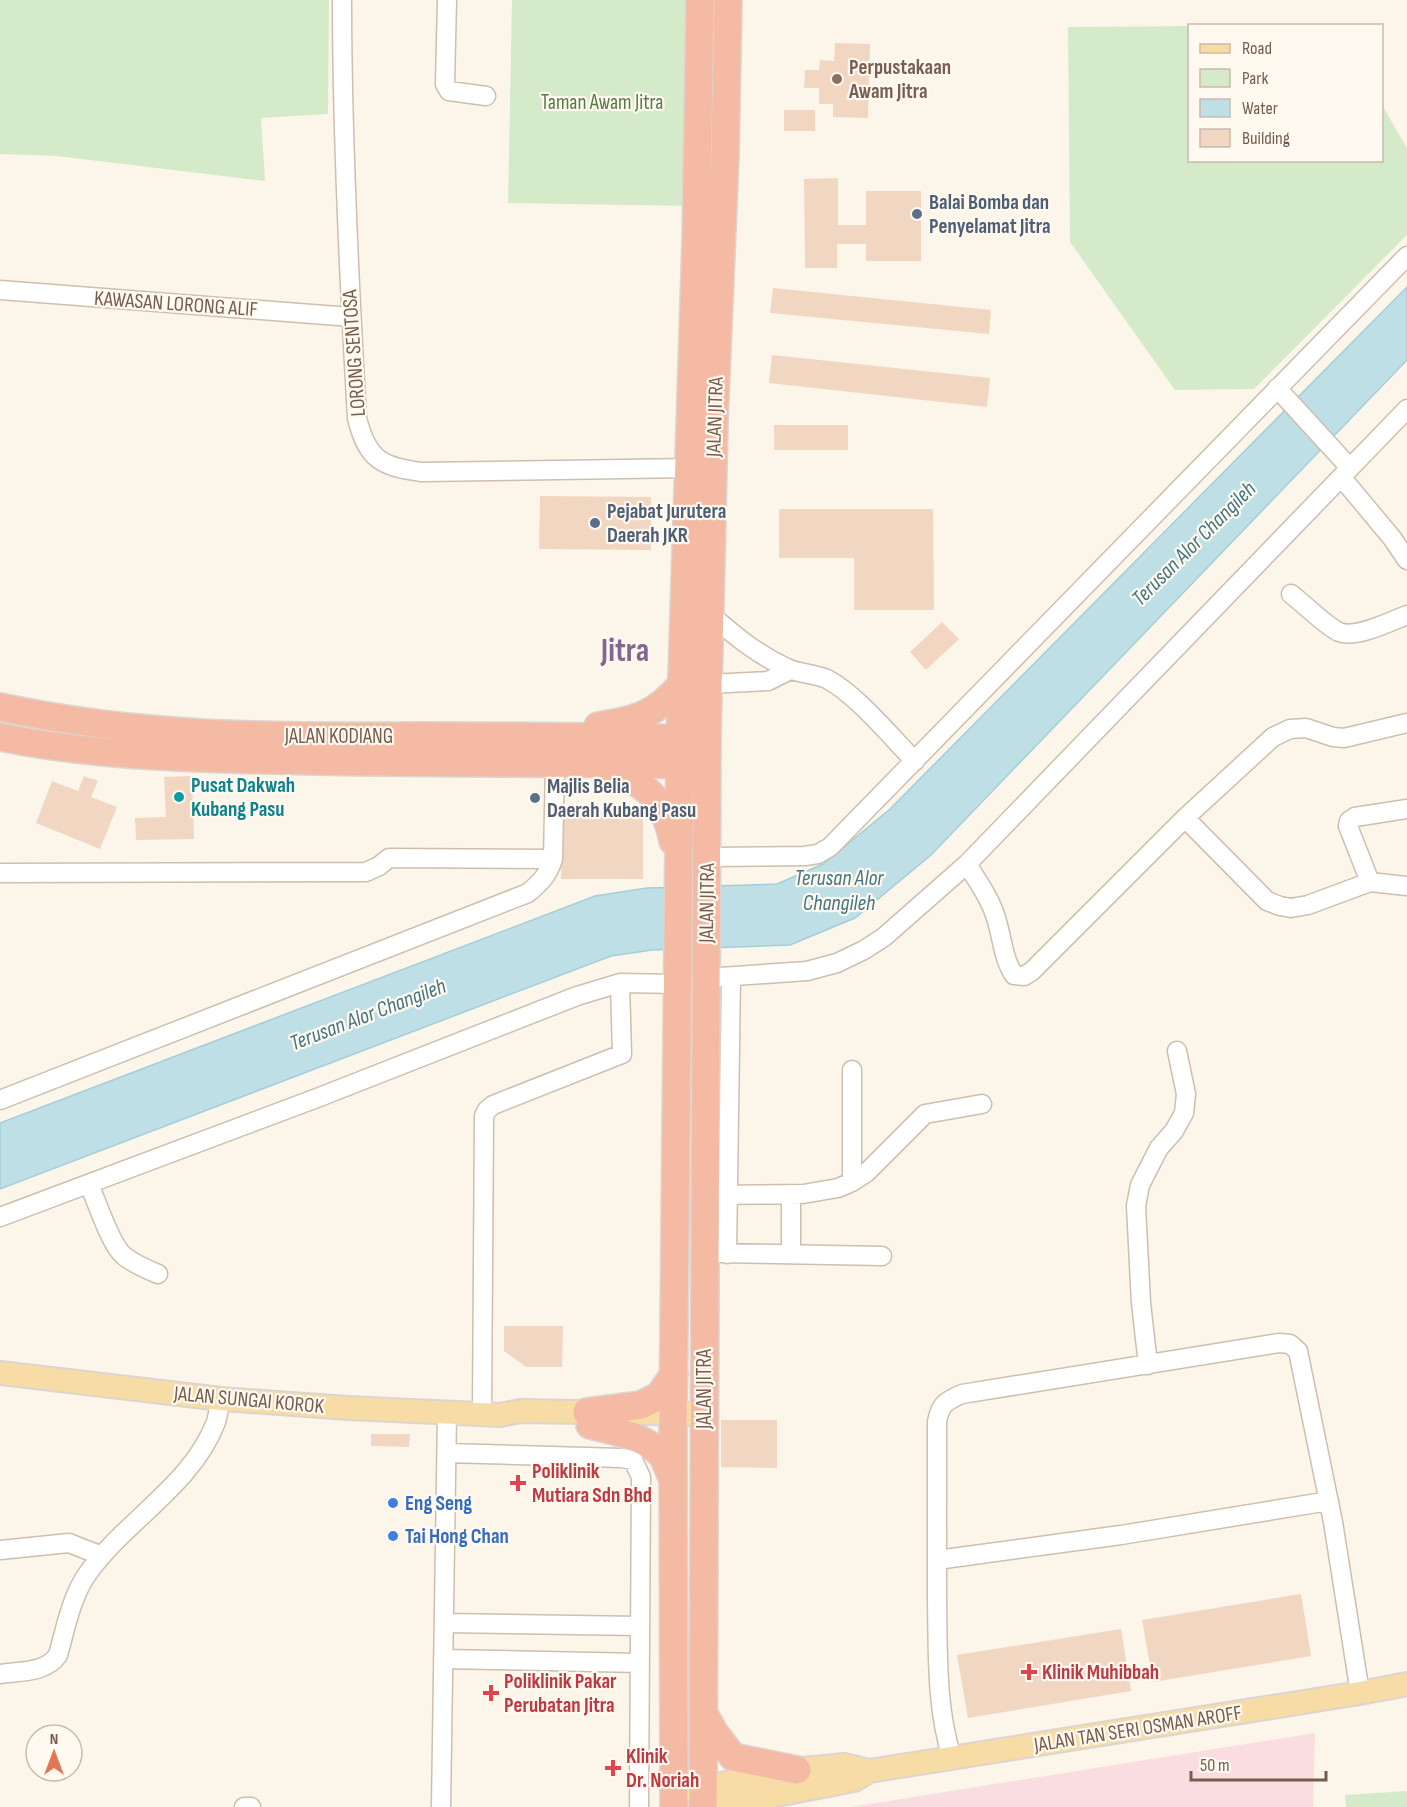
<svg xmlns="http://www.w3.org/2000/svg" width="1407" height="1807" viewBox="0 0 1407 1807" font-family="'Sofia Sans Condensed',sans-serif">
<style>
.medical{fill:#fadde0}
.green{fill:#d5eac8}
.water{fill:#bedfe6;stroke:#a4ced8;stroke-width:1.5}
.building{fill:#f1d6c2}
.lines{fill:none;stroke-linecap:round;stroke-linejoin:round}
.minor-casing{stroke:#cebeaf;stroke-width:21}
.major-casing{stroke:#dcd5d1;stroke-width:26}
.highway-casing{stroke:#dcd5d1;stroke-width:30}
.minor{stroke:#fff;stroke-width:18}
.major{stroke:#f8dca5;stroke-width:22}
.highway{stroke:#f4baa3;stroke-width:27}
.education-dot{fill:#8d6e63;stroke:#fff9f0;stroke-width:2}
.service-dot{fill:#5c6f8a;stroke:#fff9f0;stroke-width:2}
.culture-dot{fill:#0f9aa8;stroke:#fff9f0;stroke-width:2}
.health-dot{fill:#e0444e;stroke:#fff9f0;stroke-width:2}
.shop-dot{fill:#3f7fe0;stroke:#fff9f0;stroke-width:2}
.labels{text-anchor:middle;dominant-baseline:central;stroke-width:4.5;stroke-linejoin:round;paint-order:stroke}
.education-label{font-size:21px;font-weight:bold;fill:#785e54;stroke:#fff9f0;text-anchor:start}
.park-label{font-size:21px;fill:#547c45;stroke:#fff9f0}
.service-label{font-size:21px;font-weight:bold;fill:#4e5e75;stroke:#fff9f0;text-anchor:start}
.street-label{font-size:21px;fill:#775d4d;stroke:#fff9f0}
.culture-label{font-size:21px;font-weight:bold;fill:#0d838f;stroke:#fff9f0;text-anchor:start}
.health-label{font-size:21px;font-weight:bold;fill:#be3a42;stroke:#fff9f0;text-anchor:start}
.shop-label{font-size:21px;font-weight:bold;fill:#366cbe;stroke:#fff9f0;text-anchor:start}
.water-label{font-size:22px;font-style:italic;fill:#437683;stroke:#fff9f0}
.town-label{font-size:33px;font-weight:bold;fill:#856692;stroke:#fff9f0}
</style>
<rect width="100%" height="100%" fill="#fcf6ea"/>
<path class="medical" d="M1315,1733L1313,1807H851Z"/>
<path class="green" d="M0,0H329L328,114L261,118L265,181L57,156L0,154Z
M512,0H697L692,206L508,203Z
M1189,26L1190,160H1382V105L1407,148V235L1254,389L1175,390L1070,242L1068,27Z
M1407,1791V1807H1346L1345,1795Z"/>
<path class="water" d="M1407,287V360L931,855L855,918L790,945L652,950L611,956L0,1189V1123L595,896L647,888L777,884L823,864L889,810Z"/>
<path class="building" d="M835,43L870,44L868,118L833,117V104H819V88H804L805,70H819L820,60L834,61Z
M784,110H815V131H784Z
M838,178V225H866V191H921V261H866V244H837V268H805L804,179Z
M773,288L991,310L989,334L770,313Z
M772,355L990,378L987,407L769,383Z
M774,425H848V450H774Z
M540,496L651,497V550L539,549Z
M779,509H933L934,610H854V558H779Z
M942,622L959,639L926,670L910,652Z
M84,776L98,781L91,797L117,807L100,849L36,823L52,781L78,791Z
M192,776L194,839L136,840L135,818L166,817L164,777Z
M562,812L643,813V879H561Z
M504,1326H563L562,1367H526L504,1351Z
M721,1420H777V1468L721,1467Z
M371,1434H410L409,1447L371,1446Z
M1301,1594L1311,1656L1153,1682L1142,1620Z
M1121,1629L1131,1691L968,1718L957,1655Z"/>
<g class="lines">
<defs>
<path id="minor" d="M342,0C342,139 349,279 357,418C367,459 381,467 422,472L689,468
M447,0L445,84L449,91L486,96
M0,290L351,317
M1277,388L1350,468
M1342,478L1392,538L1407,560
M1291,594C1304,604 1326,626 1339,632C1356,639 1391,621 1407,615
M711,615C735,636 758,655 787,668C799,674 814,673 827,679C857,695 890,736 915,761
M709,684L768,681L790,670
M1185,818L1267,901L1280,906L1291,908L1308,905L1370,882L1407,886
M708,857L805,856L818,854L830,847L1407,256
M967,864C978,882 990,898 996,918C1002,936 1003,959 1014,975L1024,976L1032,971L1185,818L1273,737L1290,729L1306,728L1333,737L1344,738L1407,723
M0,873L366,872L379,866L389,858L553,859
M1370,882L1348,826L1349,821L1355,817L1407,809
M706,978L807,971L837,963L864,950L884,937L967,864L1407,409
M852,1070V1182
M0,1100L528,893C541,882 548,875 553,859L555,762
M89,1184C96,1200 111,1246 124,1256C134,1264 146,1269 158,1274
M791,1194V1254
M706,1195L803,1194L838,1188L852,1182L866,1173L925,1114L982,1104
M0,1217L317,1098L577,996L620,983L678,984
M716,1253L882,1256
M727,1254L731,977
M1148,1365L1141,1303L1136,1206L1140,1185L1159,1148L1174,1131L1184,1113L1186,1094L1177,1051
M482,1414L484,1116L487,1110L493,1105L622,1054L620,983
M447,1453L621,1458L633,1460L641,1477L639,1807
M0,1550L69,1543L102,1556
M937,1560L1121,1535L1329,1501
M444,1623L640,1626
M443,1659L640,1663
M0,1674C20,1671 46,1673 58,1655C66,1627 71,1597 88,1573C126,1520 192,1485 216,1422C218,1415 219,1407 221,1399
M952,1758C936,1708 938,1652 937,1600C937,1540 937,1481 937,1422C940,1404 946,1401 962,1394L1279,1343L1290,1344L1298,1351L1333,1522L1360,1693
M244,1807H251
M441,1807L447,1413"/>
<path id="major" d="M0,1373L221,1399L348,1408L500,1415L520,1411L704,1414
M674,1790L703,1788L781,1771L845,1765L869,1771
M715,1807L854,1780L869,1771L1360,1693L1407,1684"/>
<path id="highway" d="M0,707C138,737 271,737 411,736C507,736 602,736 697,739
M598,726C637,720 655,715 682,684
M0,737C89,755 180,758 271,760C413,764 555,762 697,765
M605,770C645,780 665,801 673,841
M587,1412L641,1405L659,1396L674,1374
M590,1425C613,1431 648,1436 663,1457C667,1464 669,1472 673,1479
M703,1712L714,1732L733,1757L797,1770
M674,1807L673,1427L680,738L696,242L700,0
M703,1807L707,739L714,422L725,156L728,0"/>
</defs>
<use href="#minor" class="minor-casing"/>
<use href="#major" class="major-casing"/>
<use href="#highway" class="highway-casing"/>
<use href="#minor" class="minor"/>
<use href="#major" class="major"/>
<use href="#highway" class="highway"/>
</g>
<circle class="education-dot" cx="837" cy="79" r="6"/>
<g class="service-dot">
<circle cx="917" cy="214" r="6"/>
<circle cx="595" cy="523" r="6"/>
<circle cx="535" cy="798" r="6"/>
</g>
<circle class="culture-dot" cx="179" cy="797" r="6"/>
<g class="health-dot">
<path d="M515 1474h6v6h6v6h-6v6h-6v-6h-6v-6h6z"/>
<path d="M1026 1663h6v6h6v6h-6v6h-6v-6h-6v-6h6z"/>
<path d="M488 1684h6v6h6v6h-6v6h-6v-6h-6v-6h6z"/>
<path d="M610 1759h6v6h6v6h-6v6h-6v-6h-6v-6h6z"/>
</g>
<g class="shop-dot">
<circle cx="393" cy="1503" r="6"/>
<circle cx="393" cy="1536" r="6"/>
</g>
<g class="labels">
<g class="education-label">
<text x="849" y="67">Perpustakaan<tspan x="849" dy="24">Awam Jitra</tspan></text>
</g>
<g class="park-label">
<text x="602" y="102">Taman Awam Jitra</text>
</g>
<g class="service-label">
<text x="929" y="202">Balai Bomba dan<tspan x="929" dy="24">Penyelamat Jitra</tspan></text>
<text x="607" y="511">Pejabat Jurutera<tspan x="607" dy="24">Daerah JKR</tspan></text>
<text x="547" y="786">Majlis Belia<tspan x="547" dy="24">Daerah Kubang Pasu</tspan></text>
</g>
<g class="street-label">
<text transform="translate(176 304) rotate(4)">KAWASAN LORONG ALIF</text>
<text transform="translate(354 353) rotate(-94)">LORONG SENTOSA</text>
<text transform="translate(715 417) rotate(-88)">JALAN JITRA</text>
<text x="339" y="736">JALAN KODIANG</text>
<text transform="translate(707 903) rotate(-89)">JALAN JITRA</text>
<text transform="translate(704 1389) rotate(-90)">JALAN JITRA</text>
<text transform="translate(249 1400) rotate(5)">JALAN SUNGAI KOROK</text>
<text transform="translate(1138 1729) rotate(-9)">JALAN TAN SERI OSMAN AROFF</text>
</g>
<g class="culture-label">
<text x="191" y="785">Pusat Dakwah<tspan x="191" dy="24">Kubang Pasu</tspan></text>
</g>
<g class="health-label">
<text x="532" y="1471">Poliklinik<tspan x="532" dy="24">Mutiara Sdn Bhd</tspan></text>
<text x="1042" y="1672">Klinik Muhibbah</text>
<text x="504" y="1681">Poliklinik Pakar<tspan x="504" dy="24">Perubatan Jitra</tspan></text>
<text x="626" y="1756">Klinik<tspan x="626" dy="24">Dr. Noriah</tspan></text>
</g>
<g class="shop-label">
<text x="405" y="1503">Eng Seng</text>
<text x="405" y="1536">Tai Hong Chan</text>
</g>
<g class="water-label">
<text transform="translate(1194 544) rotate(-45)">Terusan Alor Changileh</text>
<text x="839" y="878">Terusan Alor<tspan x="839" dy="25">Changileh</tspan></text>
<text transform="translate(368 1015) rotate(-21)">Terusan Alor Changileh</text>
</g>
<g class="town-label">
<text x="625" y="651">Jitra</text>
</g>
</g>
<rect x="1188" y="24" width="195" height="138" fill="#fff9f0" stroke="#c9bbaf" stroke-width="1.5"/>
<rect x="1200" y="44" width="30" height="9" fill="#f8dca5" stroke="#c9bbaf" stroke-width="1.5"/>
<text x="1242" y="54" font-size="18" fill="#775d4d">Road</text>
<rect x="1200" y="69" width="30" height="18" fill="#d5eac8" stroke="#c9bbaf" stroke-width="1.5"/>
<text x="1242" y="84" font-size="18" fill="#775d4d">Park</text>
<rect x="1200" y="99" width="30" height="18" fill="#bedfe6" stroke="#c9bbaf" stroke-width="1.5"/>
<text x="1242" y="114" font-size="18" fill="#775d4d">Water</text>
<rect x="1200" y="129" width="30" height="18" fill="#f1d6c2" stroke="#c9bbaf" stroke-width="1.5"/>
<text x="1242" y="144" font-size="18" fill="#775d4d">Building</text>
<g transform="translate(54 1753)"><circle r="28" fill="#fff9f0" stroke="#c9bbaf" stroke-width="1.5"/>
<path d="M0-4.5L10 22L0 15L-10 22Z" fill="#e27753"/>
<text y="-9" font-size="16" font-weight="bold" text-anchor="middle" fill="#775d4d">N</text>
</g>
<path d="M1191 1771v9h135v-9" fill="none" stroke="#775d4d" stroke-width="3"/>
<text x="1200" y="1771" font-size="18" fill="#775d4d" stroke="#fff9f0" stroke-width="4.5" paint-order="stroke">50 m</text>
</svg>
